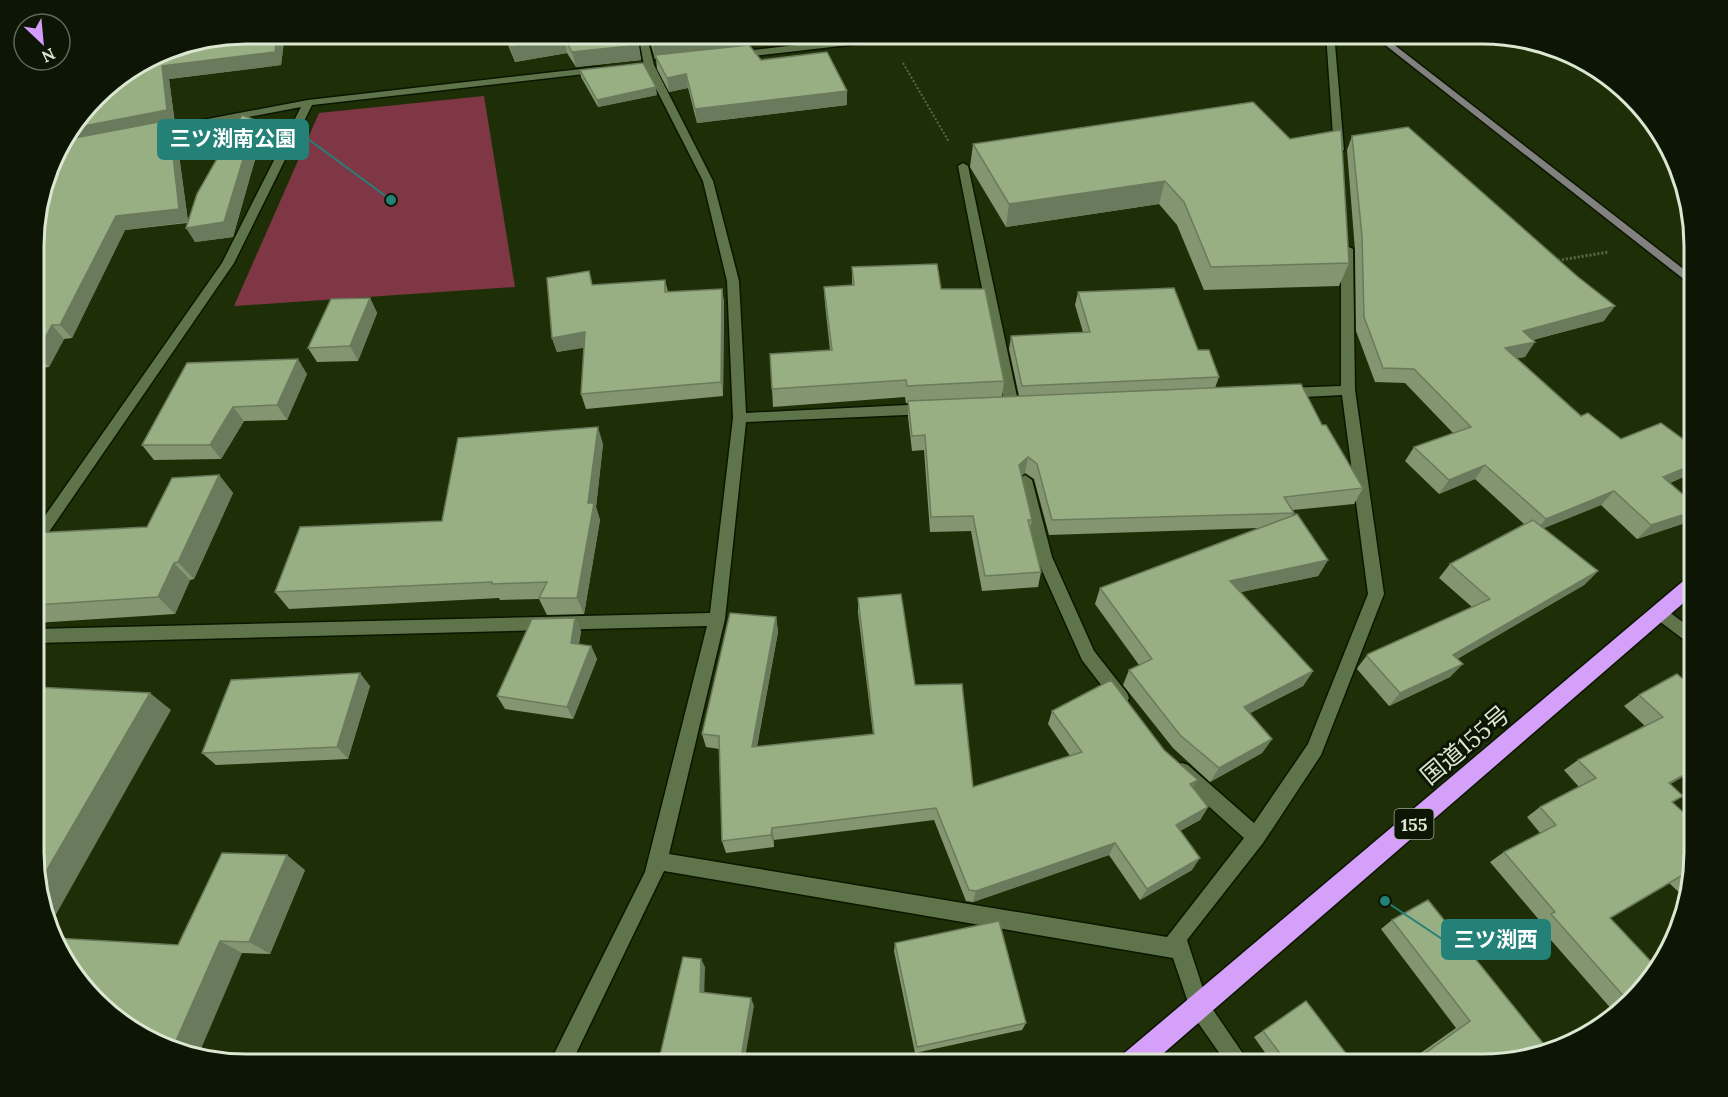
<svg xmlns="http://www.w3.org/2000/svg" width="1728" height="1097" viewBox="0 0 1728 1097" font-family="Lora,'Noto Sans JP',serif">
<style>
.green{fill:#803745}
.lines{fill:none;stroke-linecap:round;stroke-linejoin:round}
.street-casing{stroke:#0a1600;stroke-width:3}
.secondary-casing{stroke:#0a1600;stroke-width:3}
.highway-casing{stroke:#0a1600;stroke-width:3}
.path-far1{stroke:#596845;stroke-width:2;stroke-dasharray:2 2;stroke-linecap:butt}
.path{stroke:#596845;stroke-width:3;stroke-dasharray:2 2;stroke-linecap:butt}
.street{fill:#60744b;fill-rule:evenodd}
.secondary{fill:#83817f;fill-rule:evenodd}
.highway{fill:#d4a0f9;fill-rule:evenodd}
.wall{fill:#839671}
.shaded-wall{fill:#6a7a5c}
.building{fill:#98ae83;stroke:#6a7a5c;stroke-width:1.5}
.labels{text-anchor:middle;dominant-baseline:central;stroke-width:6;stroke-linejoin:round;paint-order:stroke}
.shield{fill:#0d1505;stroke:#9da893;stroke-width:1.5}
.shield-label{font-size:18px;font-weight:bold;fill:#dbe7d0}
.near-street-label{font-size:24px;fill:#dbe7d0;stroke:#0d1505}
.rim{fill:none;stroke:#dbe7d0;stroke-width:3}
.leader{fill:none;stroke:#238178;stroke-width:2}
.callout-dot{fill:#238178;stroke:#0d1505;stroke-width:2}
.callout{fill:#238178;stroke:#238178;stroke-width:2}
.callout-label{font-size:21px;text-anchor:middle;font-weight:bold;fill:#fff}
</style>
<rect width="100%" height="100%" fill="#1e2f07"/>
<path class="green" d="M484,96L515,287L234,306L319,113Z"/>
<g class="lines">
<defs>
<path id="street" d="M638,33H646L654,65L713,181L739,281L746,413L928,404L935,409L928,414L746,422L725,619L669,854L1167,937L1244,838L1176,777L1173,771L1176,765L1182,763L1188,765L1254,823L1308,744L1368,594L1342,395L1285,398L1278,393L1285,388L1341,386V249L1347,246L1353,249L1355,390L1384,594L1321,755L1263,843L1187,940L1207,1001L1250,1064H1227L1192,1014L1173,958L664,871L571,1064H549L645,872L707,626L35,643V629L710,613L733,418L727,281L703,181L644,65Z
M904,33H931L927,36L736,58L731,55L736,52Z
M1326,33H1334L1344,150L1339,153L1334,150Z
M599,67L602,68V72L312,105L234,263L40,545L35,547V530L222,263L301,107L154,135L150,134V130L308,100Z
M963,163L968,166L1019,406L1012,411L1005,406L958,166Z
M1025,475L1032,480L1052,557L1094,651L1127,693L1129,698L1127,703L1121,705L1115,703L1082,660L1036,557L1018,480Z
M1661,606L1695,631V648L1655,618L1653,613L1655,608Z"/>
<path id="secondary" d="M1370,33H1379L1695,278V288Z"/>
<path id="highway" d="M1695,575V593L1151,1064H1118L1122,1055L1688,577Z"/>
</defs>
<use href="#street" class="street-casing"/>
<use href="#secondary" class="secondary-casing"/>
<use href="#highway" class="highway-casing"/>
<path class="path-far1" d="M903,63L949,142"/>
<path class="path" d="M1554,261L1609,252"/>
<use href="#street" class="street"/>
<use href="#secondary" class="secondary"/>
<use href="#highway" class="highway"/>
</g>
<path class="wall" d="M246,33H285L281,65L169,79L175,124H171L176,133L188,221L262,135L233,237L195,242L187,223L125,230L72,338L64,339L49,367L35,369V218L105,86Z
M503,33H636L641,60L576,67L567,53L515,62Z
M648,33H741L743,45L761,60L847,105L697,123L688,88L669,92L657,69L656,58L655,59Z
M580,70L657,95L598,107L581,77Z
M1253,102L1349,263L1339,286L1204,290L1177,225L1159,204L1006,227L970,167L973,144Z
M1352,136L1604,321L1533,340L1525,357L1517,358L1581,416L1621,439L1695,448V472L1670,483L1685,523L1637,539L1601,505L1544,528L1598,571L1584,585L1457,659L1450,677L1389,706L1357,669L1358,667L1368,654L1472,607L1439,578L1450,564L1524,524L1475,479L1439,494L1405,461L1414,447L1453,433L1405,383L1375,382L1356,331L1355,250L1347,150Z
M852,267L941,289L1004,381L1002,397L1019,396L1009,349L1011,336L1083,332L1075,305L1078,292L1198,350L1219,377L1215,388L1322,425L1363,488L1354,504L1293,510L1294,513L1292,516L1328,560L1318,576L1241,592L1313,671L1303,686L1250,713L1272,739L1262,753L1210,782L1173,748L1123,685L1129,670L1139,665L1095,604L1100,588L1259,528L1049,535L1034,479L1025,473L1021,476L1032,520L1030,529L1041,572L1038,587L982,591L971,531L930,532L924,450L912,451L908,417V403H906L905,397L773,407L772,389L830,350L825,304L824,287L852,285Z
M665,280L668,292L722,289L724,303L723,396L586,409L581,394L584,347L557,352L552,338L593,285Z
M370,298L377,313L358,361L317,362L308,348Z
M307,374L287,420L244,421L221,459L154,460L142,445Z
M603,444L596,507L600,520L584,614L547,615L539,599L500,600L499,598L289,609L275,592L442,521Z
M219,475L233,493L194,579L190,580L175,614L35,623V533L147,527Z
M858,598L915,685L973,787L1070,756L1048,724L1052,711L1193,788L1208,807L1200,820L1180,831L1192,870L1140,900L1109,855L973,902L966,901L934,820L774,840V847L726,853L722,841L719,749L706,747L702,734L776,617L778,632L757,747L873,734L858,613Z
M575,618L581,631L579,644L591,646L597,659L573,719L505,709L497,696Z
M1677,674L1695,770L1670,784L1683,796L1672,803L1695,865L1684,897L1669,883L1610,918L1659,970L1614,1012L1536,923L1540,921L1490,862L1504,852L1540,833L1527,817L1540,807L1579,787L1564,770L1578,760L1645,726L1624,706L1639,695Z
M370,686L348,759L216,765L202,753Z
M305,870L270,954L242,953L178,945Z
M1392,920L1547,1048L1496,1064H1405L1456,1028L1381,929Z
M895,943L1026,1023L1022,1030L915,1053L894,951Z
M1306,1001L1354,1064H1273L1254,1037Z"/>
<path class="shaded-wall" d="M277,33H285L281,65L169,79L175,124H171L176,133L188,222L125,230L72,338L60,325L59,146L73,128L162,66Z
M434,33H449L434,35Z
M715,33H741L743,49L655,55L656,58L655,59L652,40Z
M564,37L567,53L515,62L510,47Z
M639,45L641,60L576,67L572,52Z
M686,74L688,88L669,92L667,78Z
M656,87L657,95L598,107L597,100Z
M847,91V105L697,123L695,109Z
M255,120L262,135L233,237L195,242L186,228Z
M1165,181L1159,204L1006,227L1009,204Z
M722,289L724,303L723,396L721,382Z
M370,298L377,313L358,361L350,346Z
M1615,306L1604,321L1513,345L1523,331Z
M52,325L64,339L49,367L37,353Z
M585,332L590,347L557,352L552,338Z
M1535,342L1525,357L1496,362L1505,348Z
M298,359L307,374L287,420L277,405Z
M233,407L244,421L221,459L210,445Z
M598,427L603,444L596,507L600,520L584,614L577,598L588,503Z
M1028,457L1025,473L1016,481L1019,465Z
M1695,464V472L1650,491L1663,477Z
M1485,465L1475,479L1439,494L1449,480Z
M219,475L233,493L194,579L178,562Z
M1614,491L1601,505L1534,532L1546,519Z
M1695,511V514L1685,523L1637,539L1651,525Z
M1328,560L1318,576L1222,596L1230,581Z
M174,563L190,580L175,614L158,597Z
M1598,571L1584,585L1442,668L1453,655Z
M776,617L778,632L754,761L752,747Z
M575,618L581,631L577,656L571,643Z
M591,646L597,659L573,719L567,707Z
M1463,664L1450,677L1389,706L1400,693Z
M1313,671L1303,686L1235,721L1244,707Z
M360,673L370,686L348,759L337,747Z
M150,693L171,710L50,925L37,887Z
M1272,739L1262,753L1210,782L1219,768Z
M1695,769V770L1653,794L1669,783Z
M1198,780L1190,793V784Z
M1208,807L1200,820L1168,837L1176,825Z
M772,828L774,840V847L771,835Z
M1115,843L1109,855L973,902L976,891Z
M287,855L305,870L270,954L249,942Z
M1200,858L1192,870L1140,900L1147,889Z
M220,941L242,953L198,1056L178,1053L172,1050Z
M701,959L705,967L704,1000L700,992Z
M751,998L754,1006L744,1064H740Z"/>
<path class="building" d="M246,33H277L275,52L162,66L167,110L73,128L105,86L165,49Z
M505,33H636L639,45L572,52L564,37L510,47Z
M650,33H715L652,40Z
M749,45L761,60L827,52L847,91L695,109L686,74L667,78L655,55Z
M643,63L656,87L597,100L580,70Z
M1253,102L1290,139L1341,130L1349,263L1211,267L1184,202L1165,181L1009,204L973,144Z
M242,115L255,120L224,222L186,228L197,194Z
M169,120L179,209L116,216L60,325H52L37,353H35V218L55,151L64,140Z
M1408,127L1578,277L1615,306L1523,331L1535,342L1505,348L1581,416L1588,413L1621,439L1661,423L1695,448V464L1663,477L1695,505V511L1651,525L1614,491L1546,519L1485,465L1449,480L1414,447L1471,427L1414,369L1383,368L1364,317L1362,236L1352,136Z
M937,264L941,289H985L1004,381L907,386L906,380L772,389L770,354L832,350L824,287L854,285L852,267Z
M589,271L592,285L665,280V292L722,289L721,382L581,394L585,332L552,338L547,278Z
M1174,288L1198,350H1209L1219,377L1022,386L1011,336L1090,332L1078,292Z
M370,298L350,346L308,348L331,299Z
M298,359L277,405L233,407L210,445H142L187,363Z
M1301,384L1322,425H1326L1363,488L1284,497L1294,513L1052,520L1037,464L1028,457L1019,465L1032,520H1028L1041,572L985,576L973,516L931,517L925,435L912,436L908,401Z
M598,427L588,503H594L577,598H539L547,582L492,584V582L275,592L300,527L442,521L458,438Z
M219,475L178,562L174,563L158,597L35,605V533L147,527L172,478Z
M1297,514L1328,560L1230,581L1313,671L1244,707L1272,739L1219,768L1180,735L1129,670L1152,659L1100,588Z
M1533,520L1598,571L1453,655L1463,664L1400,693L1367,656L1368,654L1490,599L1450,564Z
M901,594L915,685L962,684L973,787L1082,752L1052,711L1111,680L1164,750L1198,780L1190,784L1208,807L1176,825L1200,858L1147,889L1115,843L976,891L969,890L936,808L772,828L771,835L722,841L719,736L702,734L730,613L776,617L752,747L874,734L858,598Z
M575,618L571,643L591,646L567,707L497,696L532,619Z
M360,673L337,747L202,753L231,680Z
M1677,674L1695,689V769L1669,783L1683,796L1672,802L1695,823V865L1690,877L1686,873L1610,918L1659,970L1627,1000L1551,914L1555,912L1504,852L1556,825L1540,807L1596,778L1578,760L1663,717L1639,695Z
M35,687L150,693L37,887L35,879Z
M222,853L287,855L249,942L220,941L172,1050L128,1028L62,958L55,938L178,945Z
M1428,900L1547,1048L1496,1064H1410L1470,1021L1392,920Z
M999,921L1026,1023L917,1047L895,943Z
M683,957L701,959L700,992L751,998L740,1064H658Z
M1306,1001L1354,1064H1288L1263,1031Z"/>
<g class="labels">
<rect class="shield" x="1394.5" y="809" width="39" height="30" rx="4.5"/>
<g class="shield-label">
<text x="1414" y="824">155</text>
</g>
<g class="near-street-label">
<text transform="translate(1465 745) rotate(-40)">国道155号</text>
</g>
</g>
<path d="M0 0H1728V1097H0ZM246 44H1482A202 202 0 0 1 1684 246V852A202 202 0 0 1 1482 1054H246A202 202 0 0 1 44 852V246A202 202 0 0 1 246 44Z" fill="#0d1505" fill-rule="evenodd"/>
<path class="rim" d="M246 44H1482A202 202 0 0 1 1684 246V852A202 202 0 0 1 1482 1054H246A202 202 0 0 1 44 852V246A202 202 0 0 1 246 44Z"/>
<path class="leader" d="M391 200L308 139M1385 901L1442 939"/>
<g class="callout-dot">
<circle cx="391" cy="200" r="6"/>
<circle cx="1385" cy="901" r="6"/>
</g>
<g class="callout">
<rect x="158" y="120" width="150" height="39" rx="6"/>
<rect x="1442" y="920" width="108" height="39" rx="6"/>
</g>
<g class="callout-label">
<text x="233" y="146">三ツ渕南公園</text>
<text x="1496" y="947">三ツ渕西</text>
</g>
<g transform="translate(42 42) rotate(154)"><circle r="28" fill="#0d1505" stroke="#5f6956" stroke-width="1.5"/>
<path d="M0-4.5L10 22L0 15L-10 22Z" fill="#d49cfc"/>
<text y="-9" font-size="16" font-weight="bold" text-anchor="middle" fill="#dbe7d0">N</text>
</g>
</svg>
